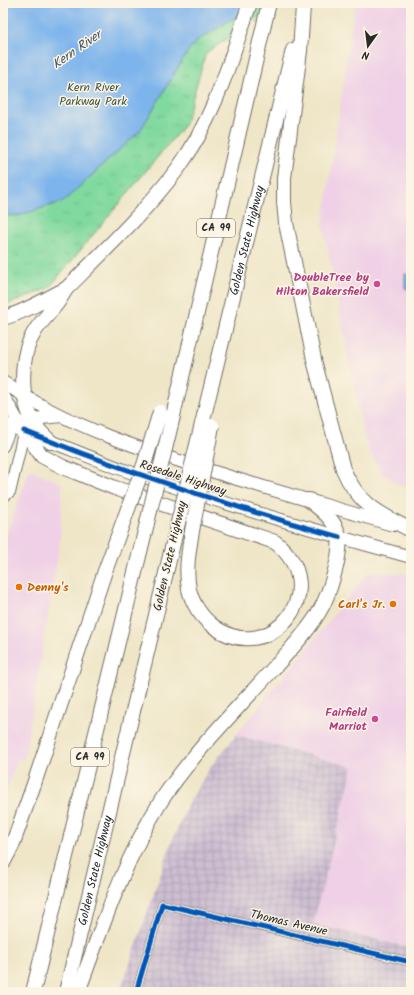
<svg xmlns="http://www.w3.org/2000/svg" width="414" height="995" viewBox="0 0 414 995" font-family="Kalam,sans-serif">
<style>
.built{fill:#efd0e6}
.industrial{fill:url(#industrial-grid)}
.grass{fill:url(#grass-tufts);stroke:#568264}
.water{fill:#7db4ec;stroke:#54708c}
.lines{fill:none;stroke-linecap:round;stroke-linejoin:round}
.street-casing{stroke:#706c62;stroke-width:9}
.secondary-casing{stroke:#706c62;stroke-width:13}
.primary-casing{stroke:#706c62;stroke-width:14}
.highway-casing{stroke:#706c62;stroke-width:16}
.street{stroke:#fff;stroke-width:7}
.secondary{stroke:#fff;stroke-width:11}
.primary{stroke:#fff;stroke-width:12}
.highway{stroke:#fff;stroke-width:14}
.highway-bridge-casing{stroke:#706c62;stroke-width:16;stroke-linecap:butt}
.highway-bridge{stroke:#fff;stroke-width:14}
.cycleway-casing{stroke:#fcf5e5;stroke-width:8}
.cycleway{stroke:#0057b8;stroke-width:5}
.hotel-dot{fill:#d1479c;stroke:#fcf5e5;stroke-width:1.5}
.food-dot{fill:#e8710a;stroke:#fcf5e5;stroke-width:1.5}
.labels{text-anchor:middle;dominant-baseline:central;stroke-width:3;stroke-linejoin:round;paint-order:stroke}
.shield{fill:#fcf5e5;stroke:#6a6863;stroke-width:1}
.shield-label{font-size:11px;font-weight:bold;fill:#2b2b2b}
.park-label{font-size:12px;fill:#405648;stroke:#fcf5e5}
.street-label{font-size:12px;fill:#2b2b2b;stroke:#fcf5e5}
.hotel-label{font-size:12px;font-weight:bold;fill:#b23c85;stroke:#fcf5e5;text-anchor:end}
.food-label{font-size:12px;font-weight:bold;fill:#c56008;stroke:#fcf5e5;text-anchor:start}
.water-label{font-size:13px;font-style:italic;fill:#445465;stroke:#fcf5e5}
</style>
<defs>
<pattern id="industrial-grid" width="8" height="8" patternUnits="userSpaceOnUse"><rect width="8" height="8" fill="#cdbed2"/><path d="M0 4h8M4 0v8" fill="none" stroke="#b0a3b4"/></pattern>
<pattern id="grass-tufts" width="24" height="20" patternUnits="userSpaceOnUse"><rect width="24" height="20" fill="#80d99e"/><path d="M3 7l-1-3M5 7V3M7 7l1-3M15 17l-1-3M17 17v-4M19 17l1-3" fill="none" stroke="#6fba88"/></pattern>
</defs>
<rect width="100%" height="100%" fill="#fcf5e5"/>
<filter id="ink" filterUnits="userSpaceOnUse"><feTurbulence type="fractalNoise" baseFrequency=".025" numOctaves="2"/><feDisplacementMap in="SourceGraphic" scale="8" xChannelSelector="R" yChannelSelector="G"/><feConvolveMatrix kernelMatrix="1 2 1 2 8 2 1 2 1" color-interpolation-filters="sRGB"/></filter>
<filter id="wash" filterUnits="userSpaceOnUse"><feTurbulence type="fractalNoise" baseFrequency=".012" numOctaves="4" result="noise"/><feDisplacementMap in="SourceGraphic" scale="16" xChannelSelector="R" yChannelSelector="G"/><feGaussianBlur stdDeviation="0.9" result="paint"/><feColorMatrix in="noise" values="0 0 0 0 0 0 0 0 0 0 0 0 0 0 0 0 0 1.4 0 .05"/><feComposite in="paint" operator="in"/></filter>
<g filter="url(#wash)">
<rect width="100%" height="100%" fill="#efe6c8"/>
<path class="built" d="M355,3H411V488L400,485L383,474L369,451L364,436L323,225Z
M30,469L62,484L60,543L24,760L18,759L3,800V552L9,527Z
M368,573L411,574V948L313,924L353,767L236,735Z"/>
<path class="industrial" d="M236,735L353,767L313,924L411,948V992H120L172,841L188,804L209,769Z"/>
<path class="grass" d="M3,3H280L206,53L185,124L49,288L3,306Z"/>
<path class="water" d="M3,3H259L199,39L188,51L140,131L64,201L21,215L3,216Z
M405,274L411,275V291L405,288Z"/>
</g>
<g filter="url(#ink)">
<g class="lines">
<defs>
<path id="street" d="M136,992L162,904L411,962"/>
<path id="secondary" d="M3,446L11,427
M3,497L10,491L24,431"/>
<path id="primary" d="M3,382C68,427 146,451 221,474C278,492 336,508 393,525
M3,395L23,430
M3,422L11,427C50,440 88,457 127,471C220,503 316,531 411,557
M11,427L32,419L62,416"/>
<g id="highway">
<path d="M303,6L300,51L284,178V202L286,223L315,364L343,469C357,503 379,514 411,530"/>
<path d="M3,318C26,312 45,299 66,289"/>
<path d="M173,416L269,3"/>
<path id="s1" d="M202,424L293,50"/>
<path d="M24,431L42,456L63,467L115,488L275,542C335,589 270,669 213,626C201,617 192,603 189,589C185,569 189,550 192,531"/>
<path d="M51,442C45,437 40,432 36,426C19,401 19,356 35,331C40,323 48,315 54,307C59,302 62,295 66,289C105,250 146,211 179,167C214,119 231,58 250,3"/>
<path d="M3,863L12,846L34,784L105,571L125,517"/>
<path d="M33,992L147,523"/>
<path id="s2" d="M66,992L176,531"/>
<path d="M78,992C102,927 124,860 161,801C191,755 235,711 272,670C288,652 307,633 319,612C329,596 342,554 339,536C335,519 321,510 309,500"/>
</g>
</defs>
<use href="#street" class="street-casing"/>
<use href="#secondary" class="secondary-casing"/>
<use href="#primary" class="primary-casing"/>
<use href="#highway" class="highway-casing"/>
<use href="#street" class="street"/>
<use href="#secondary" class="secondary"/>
<use href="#primary" class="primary"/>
<use href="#highway" class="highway"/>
<defs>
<path id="highway-bridge" d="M125,517L144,465L160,412
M147,523L173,416
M176,531L202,424
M192,531L212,426"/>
</defs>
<use href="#highway-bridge" class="highway-bridge-casing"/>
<use href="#highway-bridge" class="highway-bridge"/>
<defs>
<path id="cycleway" d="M24,431C127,472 232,507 339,537
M136,992L162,904L411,962"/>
</defs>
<use href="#cycleway" class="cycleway-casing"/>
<use href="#cycleway" class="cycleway"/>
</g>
</g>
<g class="hotel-dot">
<circle cx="377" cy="284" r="4"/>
<circle cx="375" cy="719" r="4"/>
</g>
<g class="food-dot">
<circle cx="19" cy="587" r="4"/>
<circle cx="393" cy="604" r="4"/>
</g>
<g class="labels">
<g class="shield">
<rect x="197" y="219" width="38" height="18" rx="3"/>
<rect x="71" y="748" width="38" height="18" rx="3"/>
</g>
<g class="shield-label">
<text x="216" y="228">CA 99</text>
<text x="90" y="757">CA 99</text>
</g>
<g class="park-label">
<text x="93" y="87">Kern River<tspan x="93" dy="14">Parkway Park</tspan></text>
</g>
<g class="street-label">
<text stroke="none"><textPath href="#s1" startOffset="189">Golden State Highway</textPath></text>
<text transform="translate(183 478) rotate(18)">Rosedale Highway</text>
<text transform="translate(170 556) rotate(-77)">Golden State Highway</text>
<text stroke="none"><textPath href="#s2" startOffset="125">Golden State Highway</textPath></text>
<text transform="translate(289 923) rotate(13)">Thomas Avenue</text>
</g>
<g class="hotel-label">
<text x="369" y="277">DoubleTree by<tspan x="369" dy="14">Hilton Bakersfield</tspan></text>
<text x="367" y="712">Fairfield<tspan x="367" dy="14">Marriot</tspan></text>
</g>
<g class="food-label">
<text x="27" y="587">Denny's</text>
<text x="385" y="604" text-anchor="end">Carl's Jr.</text>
</g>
<g class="water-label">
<text transform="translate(77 50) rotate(-35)">Kern River</text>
</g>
</g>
<rect width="414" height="995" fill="none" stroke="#fcf5e5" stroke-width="16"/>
<g transform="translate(368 46) rotate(194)" stroke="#fcf5e5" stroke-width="3" paint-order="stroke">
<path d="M0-3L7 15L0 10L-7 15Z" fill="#2b2b2b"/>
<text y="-6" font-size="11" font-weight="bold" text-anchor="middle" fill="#2b2b2b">N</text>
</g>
</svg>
